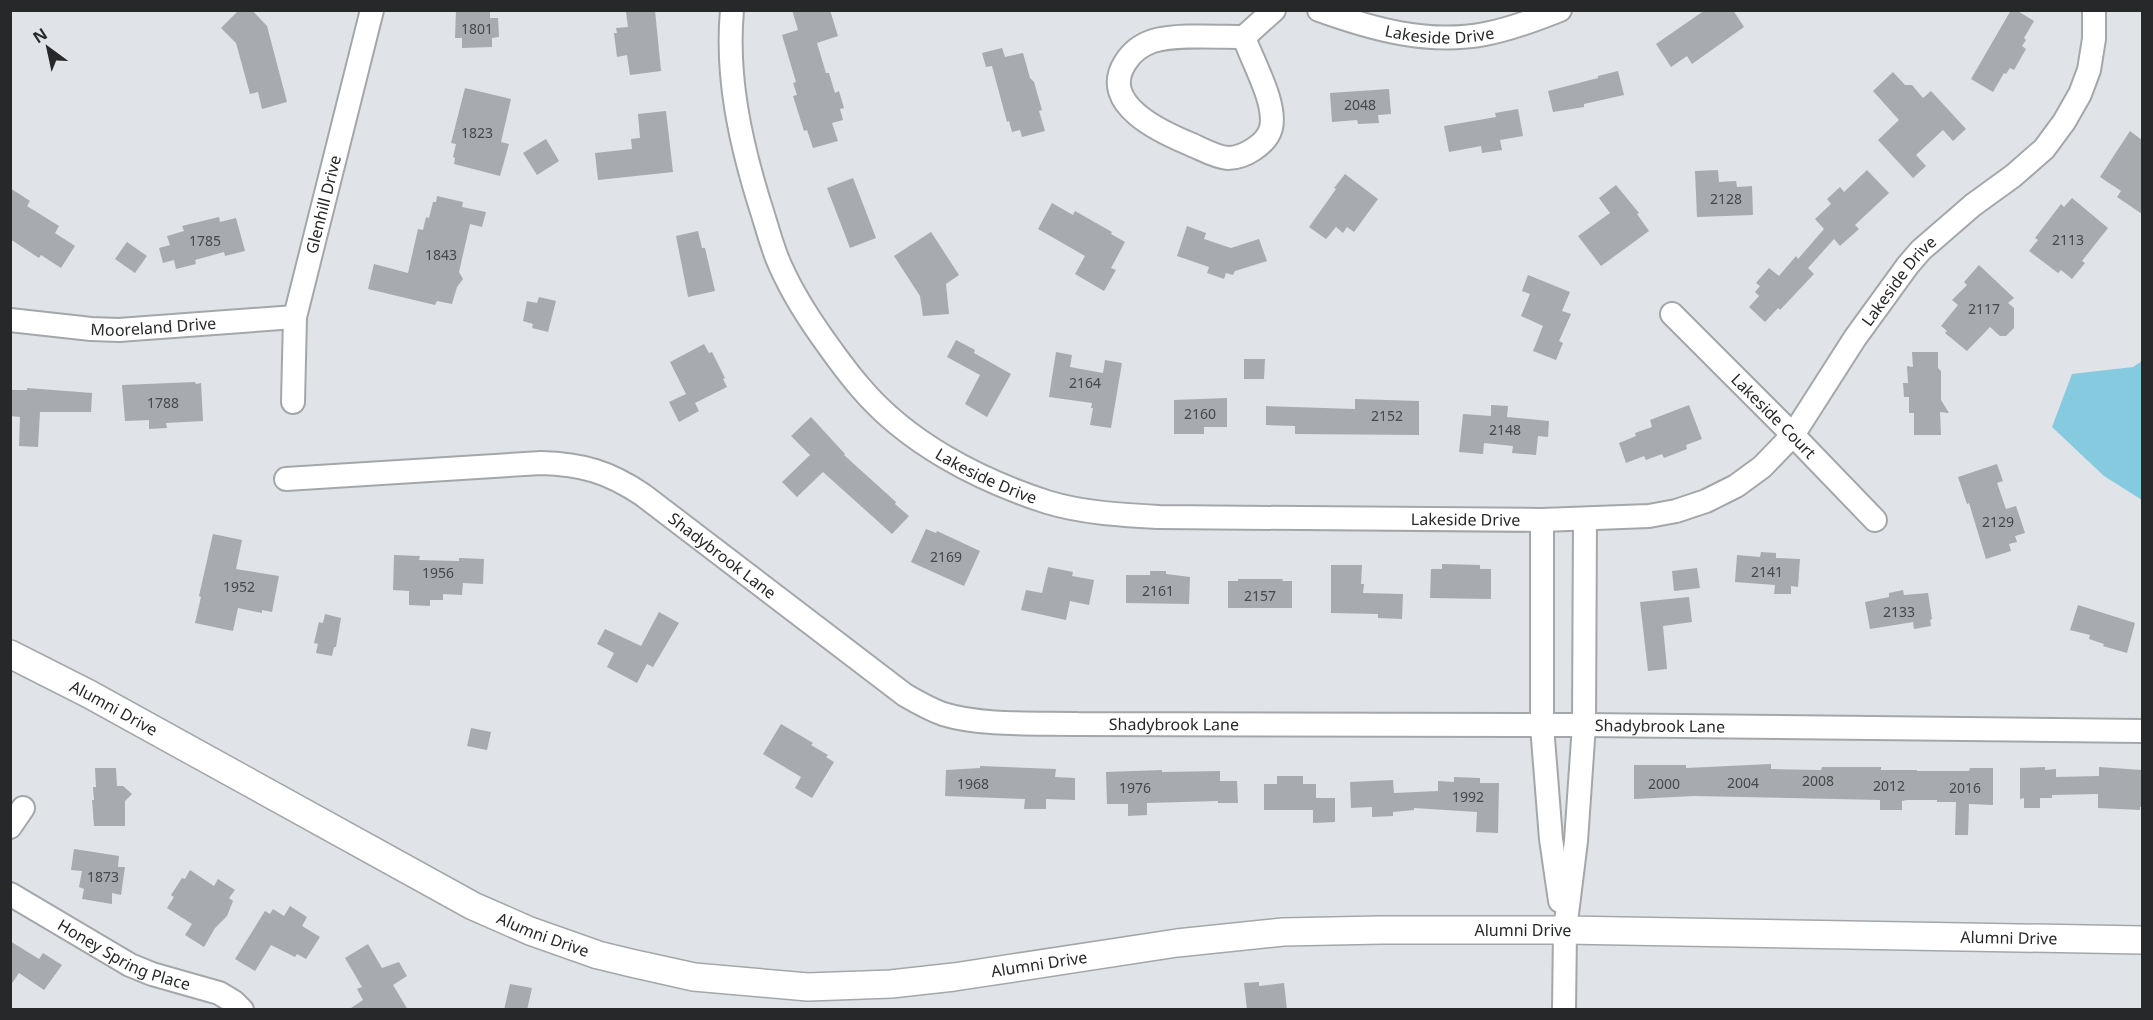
<svg xmlns="http://www.w3.org/2000/svg" width="2153" height="1020" viewBox="0 0 2153 1020" font-family="'Noto Sans',sans-serif">
<style>
.water{fill:#86cae0}
.building{fill:#a7aaae}
.lines{fill:none;stroke-linecap:round;stroke-linejoin:round}
.minor-casing{stroke:#a4a7aa;stroke-width:26}
.major-casing{stroke:#a4a7aa;stroke-width:30}
.minor{stroke:#fff;stroke-width:22}
.major{stroke:#fff;stroke-width:27}
.labels{text-anchor:middle;dominant-baseline:central;stroke-width:5;stroke-linejoin:round;paint-order:stroke}
.number-label{font-size:14px;fill:#46484a}
.street-label{font-size:16px;fill:#262829;stroke:#e0e3e8}
</style>
<rect width="100%" height="100%" fill="#e0e3e8"/>
<path class="water" d="M2142,361V500L2104,476L2052,427L2072,374L2133,367Z"/>
<path class="building" d="M239,10H252L267,26L287,102L262,109L258,92L250,94L236,43L221,28Z
M456,10H490V18H498L499,37L492,38V47L462,48V38H455Z
M639,10H655L661,71L630,75L627,55L617,57L614,33H617L616,28L628,27L626,12Z
M792,10H830L838,36L817,43L826,73H829L835,93L839,91L844,108L840,109L843,120L832,123L838,141L813,148L807,130L804,131L793,96L797,95L793,83L796,82L782,35L798,30Z
M1705,10H1733L1744,27L1692,64L1687,56L1671,67L1656,44Z
M2011,10H2016L2034,21L2024,38L2026,40L2022,46L2026,49L2014,70L2010,68L2006,74L2004,73L1993,92L1971,79Z
M1002,48L1005,57L1023,53L1030,78L1034,82L1042,110L1039,111L1045,131L1022,137L1020,130L1012,132L1009,121L1007,122L992,66L986,67L982,53Z
M1618,71L1624,95L1584,104V107L1553,112L1548,91L1598,78V76Z
M1893,72L1905,85H1912L1923,98L1931,91L1966,129L1953,141L1943,130L1916,155L1926,166L1913,178L1878,140L1899,120L1873,91Z
M465,88L511,99L501,142L509,144L500,176L454,164L455,158L453,157L456,144L451,143Z
M1389,89L1391,114L1378,115L1379,123L1358,124L1357,120L1332,122L1330,93Z
M1518,109L1523,136L1500,140L1502,150L1482,153L1481,146L1449,152L1444,126L1496,117L1495,113Z
M666,111L673,172L598,180L595,153L632,149L631,139L640,138L638,114Z
M2130,131L2142,140V214L2117,197L2121,191L2100,177Z
M546,139L559,161L537,175L523,153Z
M1718,170L1719,182L1736,181L1737,187L1752,186L1753,215L1697,217L1695,171Z
M1867,170L1889,193L1855,225L1859,229L1840,246L1834,239L1808,268L1814,274L1780,310L1778,308L1765,322L1749,307L1759,296L1755,292L1760,286L1756,283L1769,268L1779,276L1796,256L1798,259L1824,229L1815,219L1831,204L1827,199L1840,187L1844,192Z
M1345,174L1378,199L1354,232L1347,227L1343,233L1336,227L1326,239L1309,227L1336,189L1334,188Z
M853,178L876,238L850,248L827,188Z
M1616,185L1639,213L1637,214L1649,231L1601,266L1578,236L1610,213L1599,198Z
M10,188L30,201L27,206L59,226L55,233L75,246L61,268L41,255L39,258L10,239Z
M437,196L463,202L462,207L486,212L482,227L470,224L459,272L463,279L457,287L452,304L437,301L435,305L368,289L374,264L408,273L418,229L423,230L426,217L429,218L433,202H436Z
M2072,198L2108,228L2082,261L2085,263L2072,279L2061,270L2058,273L2029,251L2038,240L2035,238L2061,204L2064,207Z
M1052,203L1073,215L1075,211L1112,232L1111,234L1125,242L1111,268L1116,270L1104,291L1075,274L1085,256L1038,229Z
M219,217L220,222L236,218L245,251L225,256L224,252L195,260L196,264L176,269L174,260L163,263L159,248L170,245L167,236L184,231L182,226Z
M1187,226L1206,233L1204,239L1231,248L1259,239L1267,261L1235,271L1233,275L1226,273L1224,279L1207,273L1209,267L1177,256Z
M698,231L702,248H705L715,291L688,297L676,236Z
M931,232L959,275L946,284L949,314L923,316L920,296L894,256Z
M127,242L147,256L135,273L115,259Z
M1979,265L2014,298L2008,303L2014,308V328L2006,336H2000L1990,327L1967,351L1945,333L1947,331L1941,326L1958,305L1952,300L1967,285L1964,282Z
M1528,275L1570,292L1562,311L1571,314L1559,341L1563,343L1556,360L1533,351L1543,326L1521,316L1530,294L1522,291Z
M539,297L556,301L548,332L532,328L533,324L523,321L527,301L537,303Z
M956,340L975,350L974,353L1011,374L987,417L965,404L980,375L947,357Z
M704,344L709,353L712,352L725,378L723,379L727,387L695,403L699,411L679,422L669,402L686,394L670,362Z
M1056,352L1072,355L1070,367L1103,373L1105,360L1122,363L1111,428L1090,425L1093,408H1091L1092,403L1049,397Z
M1912,352H1938V368L1941,371V400L1949,413L1940,412L1941,435H1914V413H1909V397H1904L1903,383H1908L1907,366L1913,367Z
M1244,359H1265L1264,379H1244Z
M195,382L196,384L201,383L203,421L166,423L167,428L149,429V420L125,421L122,385Z
M27,388L92,393L91,412H40L38,447L19,446L20,417L10,416V390H27Z
M1227,398V427H1204V434H1174V400Z
M1355,399L1419,401V435L1295,434V426L1266,425V406L1355,409Z
M1491,405L1508,406L1507,417L1549,421L1548,437L1538,436L1536,455L1512,453L1513,446L1484,443L1483,454L1459,452L1463,414L1491,416Z
M1689,405L1702,439L1686,445L1687,449L1664,458L1662,454L1646,460L1644,456L1626,463L1619,443L1636,436L1635,433L1652,427L1650,420Z
M811,417L845,454L844,455L896,502L895,504L909,516L892,534L823,472L797,497L782,482L810,455L791,436Z
M1997,464L2003,481L1997,483L2006,509L2016,506L2025,533L2015,536L2017,542L2009,544L2011,551L1986,559L1969,503L1967,504L1958,477Z
M926,529L936,533L937,531L980,551L964,586L911,562Z
M213,534L242,540L236,569L279,576L272,612L262,610V613L238,608L233,631L195,623L201,597L199,596Z
M1761,552L1776,553V558L1800,559L1798,587L1791,586V594H1774L1775,585L1735,582L1737,555L1760,557Z
M394,555L420,556L419,560L459,561V558L484,559L483,584L463,583L462,595L443,594V600H430V606L409,605V591L393,590Z
M1442,564L1480,565V569H1491V599L1430,598L1431,569H1442Z
M1331,565H1362L1361,584H1364L1363,593L1403,594L1402,619L1378,618V614L1331,613Z
M1048,567L1073,572L1072,576L1094,580L1089,605L1070,601L1066,620L1021,610L1026,590L1042,593Z
M1697,568L1700,588L1674,591L1672,571Z
M1150,571H1166V574L1190,577L1189,604L1126,603V575H1150Z
M1238,579H1283L1282,581H1292V608H1228V581H1238Z
M1903,590L1904,595L1928,593L1932,619L1930,620L1931,626L1914,629L1913,622L1870,629L1865,602L1889,597V593Z
M1689,597L1692,622L1663,626L1667,669L1648,671L1640,602Z
M2078,605L2135,623L2127,653L2103,646L2104,644L2089,639L2090,635L2070,630Z
M659,612L679,623L653,667L647,664L637,683L607,667L614,653L597,644L605,629L641,646Z
M325,614L341,618L336,647H334L332,656L316,653L318,644L314,643L319,622L323,623Z
M781,724L813,743L811,745L828,755L826,757L834,762L812,798L795,788L801,777L763,754Z
M471,728L491,732L487,750L467,746Z
M1771,764V769L1821,770L1822,767H1881V770H1917V771H1969L1970,768H1993V805L1969,804L1968,835H1955L1956,802H1937V800H1907L1902,801V810H1880V800L1694,796L1634,799V765H1686V768Z
M980,766L1056,769L1055,777L1075,778V800L1046,799V809H1024L1025,799L945,796L946,770L980,768Z
M2045,767V770L2056,769V777L2099,776V767L2142,770V807H2140V810L2098,808V794L2052,795V798H2040V808H2024V798L2020,799V768Z
M95,768H116L117,786H123L132,794L125,801V826H94L92,800H94L93,787H96Z
M1162,770V772L1220,771V781H1237L1238,803H1218V801L1147,803V815L1128,816V804H1107L1106,772Z
M1277,776H1303V784H1316V798H1335V822L1313,823V810H1264V784H1277Z
M1454,777L1480,778V783H1499L1498,833L1476,832L1477,812L1414,808V810L1393,812V816L1372,817V807L1351,808L1350,782L1393,780L1394,793L1438,791V781L1454,782Z
M74,849L119,856L118,867H125L121,895L112,893V904L82,899L84,889L79,887L82,871L71,870Z
M190,870L214,886L218,879L235,890L229,898L233,901L227,916L215,928L204,947L185,935L192,924L167,908L174,897L171,895L182,878L185,879Z
M290,906L307,917L302,926L320,937L306,959L297,954L295,957L271,945L255,971L235,959L265,911L270,914L273,909L284,916Z
M10,941L39,959L43,953L62,965L44,990L19,973L10,986Z
M368,944L382,968L399,962L407,976L393,985L408,1010H348L363,1000L357,989L362,987L345,958Z
M1259,982V986L1284,983L1287,1010H1247L1244,983Z
M510,984L532,988L527,1010H504Z"/>
<g class="lines">
<defs>
<g id="minor">
<path id="s1" d="M732,10C726,76 740,140 759,202C765,220 770,240 777,258C788,285 805,313 822,337C834,354 846,371 860,387C907,443 979,480 1047,502C1083,513 1122,515 1159,517L1542,520L1649,516L1676,511L1706,501L1736,486L1762,467L1793,435L1855,338L1908,265L1921,250L1973,205L2013,176L2044,149L2064,122L2080,94L2089,70L2094,39V10"/>
<path id="s2" d="M1319,10C1372,29 1428,45 1485,34C1511,29 1535,20 1560,10"/>
<path d="M1244,37C1252,61 1277,103 1271,128C1267,144 1244,158 1228,158C1215,157 1202,149 1190,144C1161,132 1099,104 1125,63C1131,53 1141,45 1153,41C1175,34 1220,37 1244,37Z"/>
<path d="M1244,37L1274,10"/>
<path id="s3" d="M1672,314L1793,435L1875,520"/>
<path id="s4" d="M10,320L91,329L119,330L295,317"/>
<path id="s5" d="M293,402L295,317L372,10"/>
<path id="s6" d="M286,479L541,463C582,464 609,472 643,495L905,695C917,702 929,709 943,714C981,726 1037,723 1078,724L1584,725L2142,731"/>
<path d="M1542,520V726L1551,839L1560,901"/>
<path d="M10,827L23,808"/>
<path id="s7" d="M10,894L130,965L152,974L219,993L234,1002L242,1010"/>
<path d="M1564,1010L1565,930L1576,841L1584,725L1585,519"/>
</g>
<g id="major">
<path id="s8" d="M10,654L89,694L473,906L530,931L598,955L631,963L694,977L808,987L891,984L954,977L1177,943L1283,932L1381,930H1565L2142,940"/>
</g>
</defs>
<use href="#minor" class="minor-casing"/>
<use href="#major" class="major-casing"/>
<use href="#minor" class="minor"/>
<use href="#major" class="major"/>
</g>
<g class="labels">
<g class="number-label">
<text x="477" y="28">1801</text>
<text x="1360" y="104">2048</text>
<text x="477" y="132">1823</text>
<text x="1726" y="198">2128</text>
<text x="2068" y="239">2113</text>
<text x="205" y="240">1785</text>
<text x="441" y="254">1843</text>
<text x="1984" y="308">2117</text>
<text x="1085" y="382">2164</text>
<text x="163" y="402">1788</text>
<text x="1200" y="413">2160</text>
<text x="1387" y="415">2152</text>
<text x="1505" y="429">2148</text>
<text x="1998" y="521">2129</text>
<text x="946" y="556">2169</text>
<text x="1767" y="571">2141</text>
<text x="438" y="572">1956</text>
<text x="239" y="586">1952</text>
<text x="1158" y="590">2161</text>
<text x="1260" y="595">2157</text>
<text x="1899" y="611">2133</text>
<text x="1818" y="780">2008</text>
<text x="1743" y="782">2004</text>
<text x="973" y="783">1968</text>
<text x="1664" y="783">2000</text>
<text x="1889" y="785">2012</text>
<text x="1135" y="787">1976</text>
<text x="1965" y="787">2016</text>
<text x="1468" y="796">1992</text>
<text x="103" y="876">1873</text>
</g>
<g class="street-label">
<text stroke="none"><textPath href="#s2" startOffset="124">Lakeside Drive</textPath></text>
<text stroke="none"><textPath href="#s5" startOffset="201">Glenhill Drive</textPath></text>
<text stroke="none"><textPath href="#s1" startOffset="1590">Lakeside Drive</textPath></text>
<text stroke="none"><textPath href="#s4" startOffset="144">Mooreland Drive</textPath></text>
<text stroke="none"><textPath href="#s3" startOffset="144">Lakeside Court</textPath></text>
<text stroke="none"><textPath href="#s1" startOffset="564">Lakeside Drive</textPath></text>
<text stroke="none"><textPath href="#s1" startOffset="1050">Lakeside Drive</textPath></text>
<text stroke="none"><textPath href="#s6" startOffset="464">Shadybrook Lane</textPath></text>
<text stroke="none"><textPath href="#s8" startOffset="117">Alumni Drive</textPath></text>
<text stroke="none"><textPath href="#s6" startOffset="968">Shadybrook Lane</textPath></text>
<text stroke="none"><textPath href="#s6" startOffset="1454">Shadybrook Lane</textPath></text>
<text stroke="none"><textPath href="#s8" startOffset="1593">Alumni Drive</textPath></text>
<text stroke="none"><textPath href="#s8" startOffset="603">Alumni Drive</textPath></text>
<text stroke="none"><textPath href="#s8" startOffset="2079">Alumni Drive</textPath></text>
<text stroke="none"><textPath href="#s7" startOffset="130">Honey Spring Place</textPath></text>
<text stroke="none"><textPath href="#s8" startOffset="1107">Alumni Drive</textPath></text>
</g>
</g>
<rect width="2153" height="1020" fill="none" stroke="#262829" stroke-width="24"/>
<g transform="translate(48 48) rotate(327)" stroke="#e0e3e8" stroke-width="4.5" paint-order="stroke">
<path d="M0-4.5L10 22L0 15L-10 22Z" fill="#262829"/>
<text y="-9" font-size="16" font-weight="bold" text-anchor="middle" fill="#262829">N</text>
</g>
</svg>
